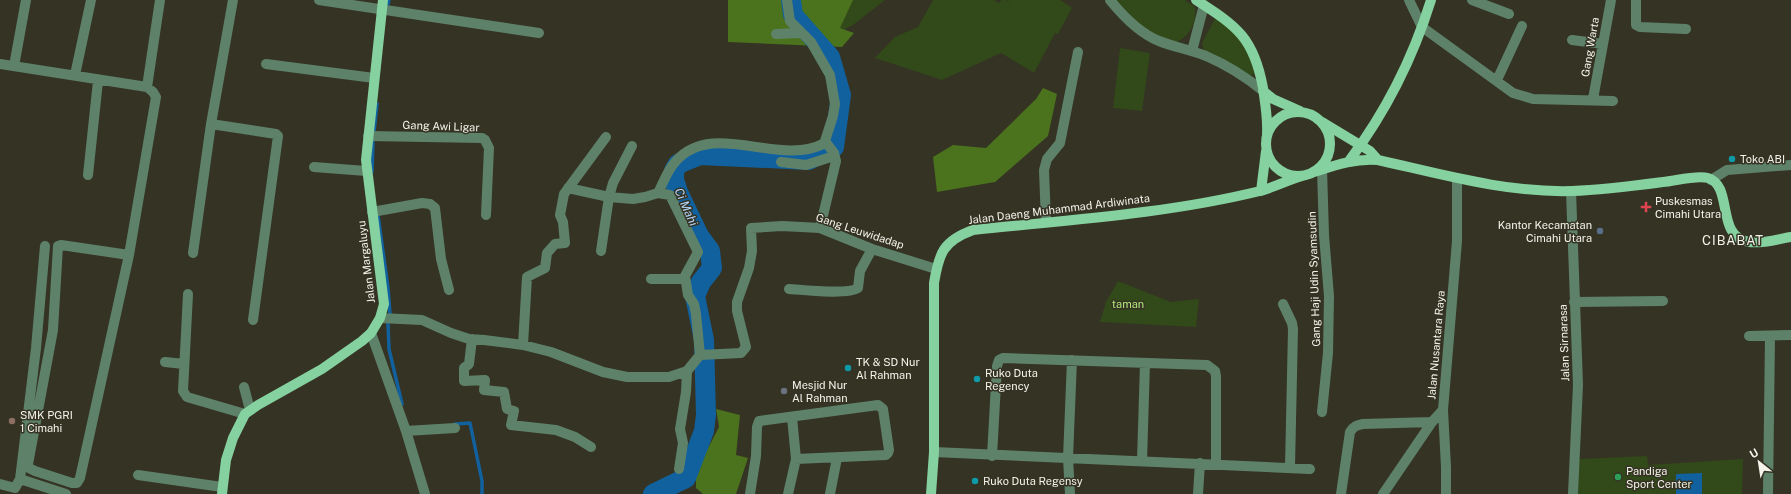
<svg xmlns="http://www.w3.org/2000/svg" width="1791" height="494" viewBox="0 0 1791 494" font-family="'Public Sans',sans-serif">
<style>
.green{fill:#32491a}
.forest{fill:#4b721c}
.water{fill:#11619e}
.lines{fill:none;stroke-linecap:round;stroke-linejoin:round}
.stream{stroke:#11619e;stroke-width:3.5}
.river{stroke:#11619e;stroke-width:20}
.minor{stroke:#5e8269;stroke-width:10}
.major{stroke:#85d19f;stroke-width:10}
.culture-dot{fill:#0f9aa8;stroke:#353324;stroke-width:1.5}
.health-dot{fill:#e0444e;stroke:#353324;stroke-width:1.5}
.service-dot{fill:#5c6f8a;stroke:#353324;stroke-width:1.5}
.worship-dot{fill:#6b7280;stroke:#353324;stroke-width:1.5}
.education-dot{fill:#8d6e63;stroke:#353324;stroke-width:1.5}
.leisure-dot{fill:#2e9e5b;stroke:#353324;stroke-width:1.5}
.labels{text-anchor:middle;dominant-baseline:central;stroke-width:3;stroke-linejoin:round;paint-order:stroke}
.street-label{font-size:11px;fill:#f4f3e9;stroke:#353324}
.poi-label{font-size:11px;fill:#f4f3e9;stroke:#353324;text-anchor:start}
.park-label{font-size:11px;fill:#b0e779;stroke:#353324}
.water-label{font-size:12px;font-style:italic;fill:#b5d8fb;stroke:#353324}
.quarter-label{font-size:13px;letter-spacing:1px;fill:#f4f3e9;stroke:#353324}
</style>
<rect width="100%" height="100%" fill="#353324"/>
<path class="green" d="M824,0H885L853,25L824,40Z
M933,0H994L999,3L1001,0H1005L1013,5L1006,0H1060L1072,8L1058,34L1055,33L1034,73L1001,53L942,80L875,58L895,37L918,27Z
M1114,0H1185L1195,7C1197,21 1191,35 1177,42C1150,38 1132,18 1114,0Z
M1217,15L1238,31L1261,72L1249,76L1204,52L1202,43Z
M1120,48L1150,53L1142,111L1113,108Z
M1118,281L1171,302L1199,299L1196,327L1100,322L1106,302Z
M1647,456L1648,465L1743,459L1742,494H1578L1579,459Z"/>
<path class="forest" d="M728,0H853L840,28L854,33L842,47L728,42Z
M1043,88L1057,94L1048,136L995,182L937,192L933,157L953,145L986,148L1036,99Z
M716,409L740,415L736,455L748,458L736,494H703L696,488V471L719,427Z"/>
<path class="water" d="M1702,473V494H1676V474Z"/>
<g class="lines">
<path class="stream" d="M388,4L389,0
M374,132L377,104
M372,172L373,141
M378,215L388,288L390,314
M388,323L389,349L402,404
M455,424L470,423L482,481V494"/>
<path class="river" d="M653,494L686,478L704,431L706,415L704,340L695,296L701,282L712,268L710,251L699,236L678,192L674,180V171L678,164L700,155L809,160L834,147L841,95L830,57L793,15L791,0"/>
<path class="minor" d="M319,0L539,33
M787,0L790,21L811,42L830,75L835,104L833,116L825,141L834,153L836,161L820,228
M1110,0C1123,16 1139,33 1159,41C1174,47 1191,50 1206,56C1227,65 1246,77 1263,91
M1409,0L1422,27L1513,93L1533,99L1613,101
M1472,0L1509,14
M1636,0V25L1640,27L1686,29
M776,34L800,33
M1572,40L1603,44
M1192,51L1204,5
M0,64L147,87L153,92L156,97L129,255L80,478L77,483H72L35,471L29,468L28,464L53,330L58,246L61,245L129,255
M266,64L374,78
M14,66L26,0
M75,75L91,0
M1497,80L1522,26
M147,87L160,0
M1593,99L1611,0
M211,124L276,134L278,136L253,320
M368,136L482,138L485,140L489,148L486,215
M781,162L806,165L834,156
M314,167L366,171
M1322,169L1324,235L1329,296L1328,353L1322,412
M88,175L98,81
M1711,180L1727,170L1791,165
M568,188L609,197L633,199L645,197L658,193L670,195L698,252L685,276L688,295L694,304L696,314L700,355
M1571,191L1578,385L1573,494
M658,193C663,183 668,169 676,161C714,119 779,168 825,143
M372,212L422,203L430,204L435,208L441,259L449,290
M1046,222L1044,170L1047,159L1060,143L1078,52
M45,246L36,348L20,479L66,494
M601,251L609,197L613,183L632,146
M193,253L211,124L233,0
M651,279H685
M789,289C803,290 848,295 858,288L860,271L872,249
M188,294L183,391L187,397L245,414
M1574,302L1663,301
M1283,304L1292,323L1293,329L1290,467
M380,318L422,320L451,333L469,339L484,340L523,345L551,352L603,372L627,377H669L687,371L700,355
M371,333L406,431L425,494
M1749,336L1791,335
M472,339L469,364L464,368V381L485,380L484,390L504,392L507,409L514,411L511,425L556,430L575,437L591,447
M523,345L527,277L545,268L547,253L555,244L565,243L563,222L560,215L564,194L606,137
M700,355L741,353L746,347L737,311V302L749,268L752,251L751,228L782,226L820,228L872,249L936,269
M165,362L184,364
M244,387L250,410
M1443,410L1446,467V494
M406,431L455,428
M934,452L1310,469
M992,456L997,366L999,360L1003,358L1207,365L1215,371L1216,376V464
M1142,461L1145,363
M679,469L683,443L680,429L686,392L687,371
M138,475L222,487
M0,484L15,488L20,479
M750,494L756,456L757,427L759,421L878,405L883,409L889,450L888,453L886,455L796,459
M788,494L796,459L792,417
M830,494L837,458
M1070,494L1068,458L1072,360
M1198,494L1200,463
M1341,494L1350,432C1354,426 1357,425 1363,424L1432,422
M1383,494L1432,422L1443,410L1457,241V178
M1768,494L1770,336"/>
<path class="major" d="M1196,0C1237,26 1254,38 1263,88C1265,103 1268,118 1267,134
M1263,91L1273,99L1300,111
M1266 144a32 32 0 1 1 64 0a32 32 0 1 1-64 0Z
M1322,122L1370,151L1378,160
M1349,161C1385,113 1413,58 1431,0
M1311,173C1333,166 1354,158 1378,160C1441,174 1506,193 1572,191C1602,190 1633,186 1663,182C1675,181 1696,175 1708,178C1734,186 1715,237 1749,242C1762,244 1778,239 1791,237
M1261,191L1266,151
M222,494L226,460L233,438L245,414L258,405L322,369L362,341L371,333L380,318L384,304L366,160L383,0
M931,494L934,452V283C939,253 943,241 973,230C1068,220 1166,214 1260,191C1275,187 1290,179 1306,175"/>
</g>
<g class="culture-dot">
<circle cx="1732" cy="159" r="4"/>
<circle cx="848" cy="368" r="4"/>
<circle cx="977" cy="379" r="4"/>
<circle cx="975" cy="481" r="4"/>
</g>
<path class="health-dot" d="M1644 201h4v4h4v4h-4v4h-4v-4h-4v-4h4z"/>
<circle class="service-dot" cx="1600" cy="231" r="4"/>
<circle class="worship-dot" cx="784" cy="391" r="4"/>
<circle class="education-dot" cx="12" cy="421" r="4"/>
<circle class="leisure-dot" cx="1618" cy="477" r="4"/>
<g class="labels">
<g class="street-label">
<text transform="translate(1590 47) rotate(-80)">Gang Warta</text>
<text transform="translate(441 126) rotate(2)">Gang Awi Ligar</text>
<text transform="translate(1059 209) rotate(-7)">Jalan Daeng Muhammad Ardiwinata</text>
<text transform="translate(860 231) rotate(18)">Gang Leuwidadap</text>
<text transform="translate(366 262) rotate(-97)">Jalan Margaluyu</text>
<text transform="translate(1314 279) rotate(-92)">Gang Haji Udin Syamsudin</text>
<text transform="translate(1564 343) rotate(-92)">Jalan Sirnarasa</text>
<text transform="translate(1436 345) rotate(-85)">Jalan Nusantara Raya</text>
</g>
<g class="poi-label">
<text x="1740" y="159">Toko ABI</text>
<text x="1655" y="201">Puskesmas<tspan x="1655" dy="13">Cimahi Utara</tspan></text>
<text x="1592" y="225" text-anchor="end">Kantor Kecamatan<tspan x="1592" dy="13">Cimahi Utara</tspan></text>
<text x="856" y="362">TK &amp; SD Nur<tspan x="856" dy="13">Al Rahman</tspan></text>
<text x="985" y="373">Ruko Duta<tspan x="985" dy="13">Regency</tspan></text>
<text x="792" y="385">Mesjid Nur<tspan x="792" dy="13">Al Rahman</tspan></text>
<text x="20" y="415">SMK PGRI<tspan x="20" dy="13">1 Cimahi</tspan></text>
<text x="1626" y="471">Pandiga<tspan x="1626" dy="13">Sport Center</tspan></text>
<text x="983" y="481">Ruko Duta Regensy</text>
</g>
<g class="park-label">
<text x="1128" y="304">taman</text>
</g>
<g class="water-label">
<text transform="translate(686 207) rotate(66)">Ci Mahi</text>
</g>
<g class="quarter-label">
<text x="1733" y="240">CIBABAT</text>
</g>
</g>
<g transform="translate(1759 462) rotate(330)" stroke="#353324" stroke-width="3" paint-order="stroke">
<path d="M0-3L7 15L0 10L-7 15Z" fill="#f4f3e9"/>
<text y="-6" font-size="11" font-weight="bold" text-anchor="middle" fill="#f4f3e9">U</text>
</g>
</svg>
